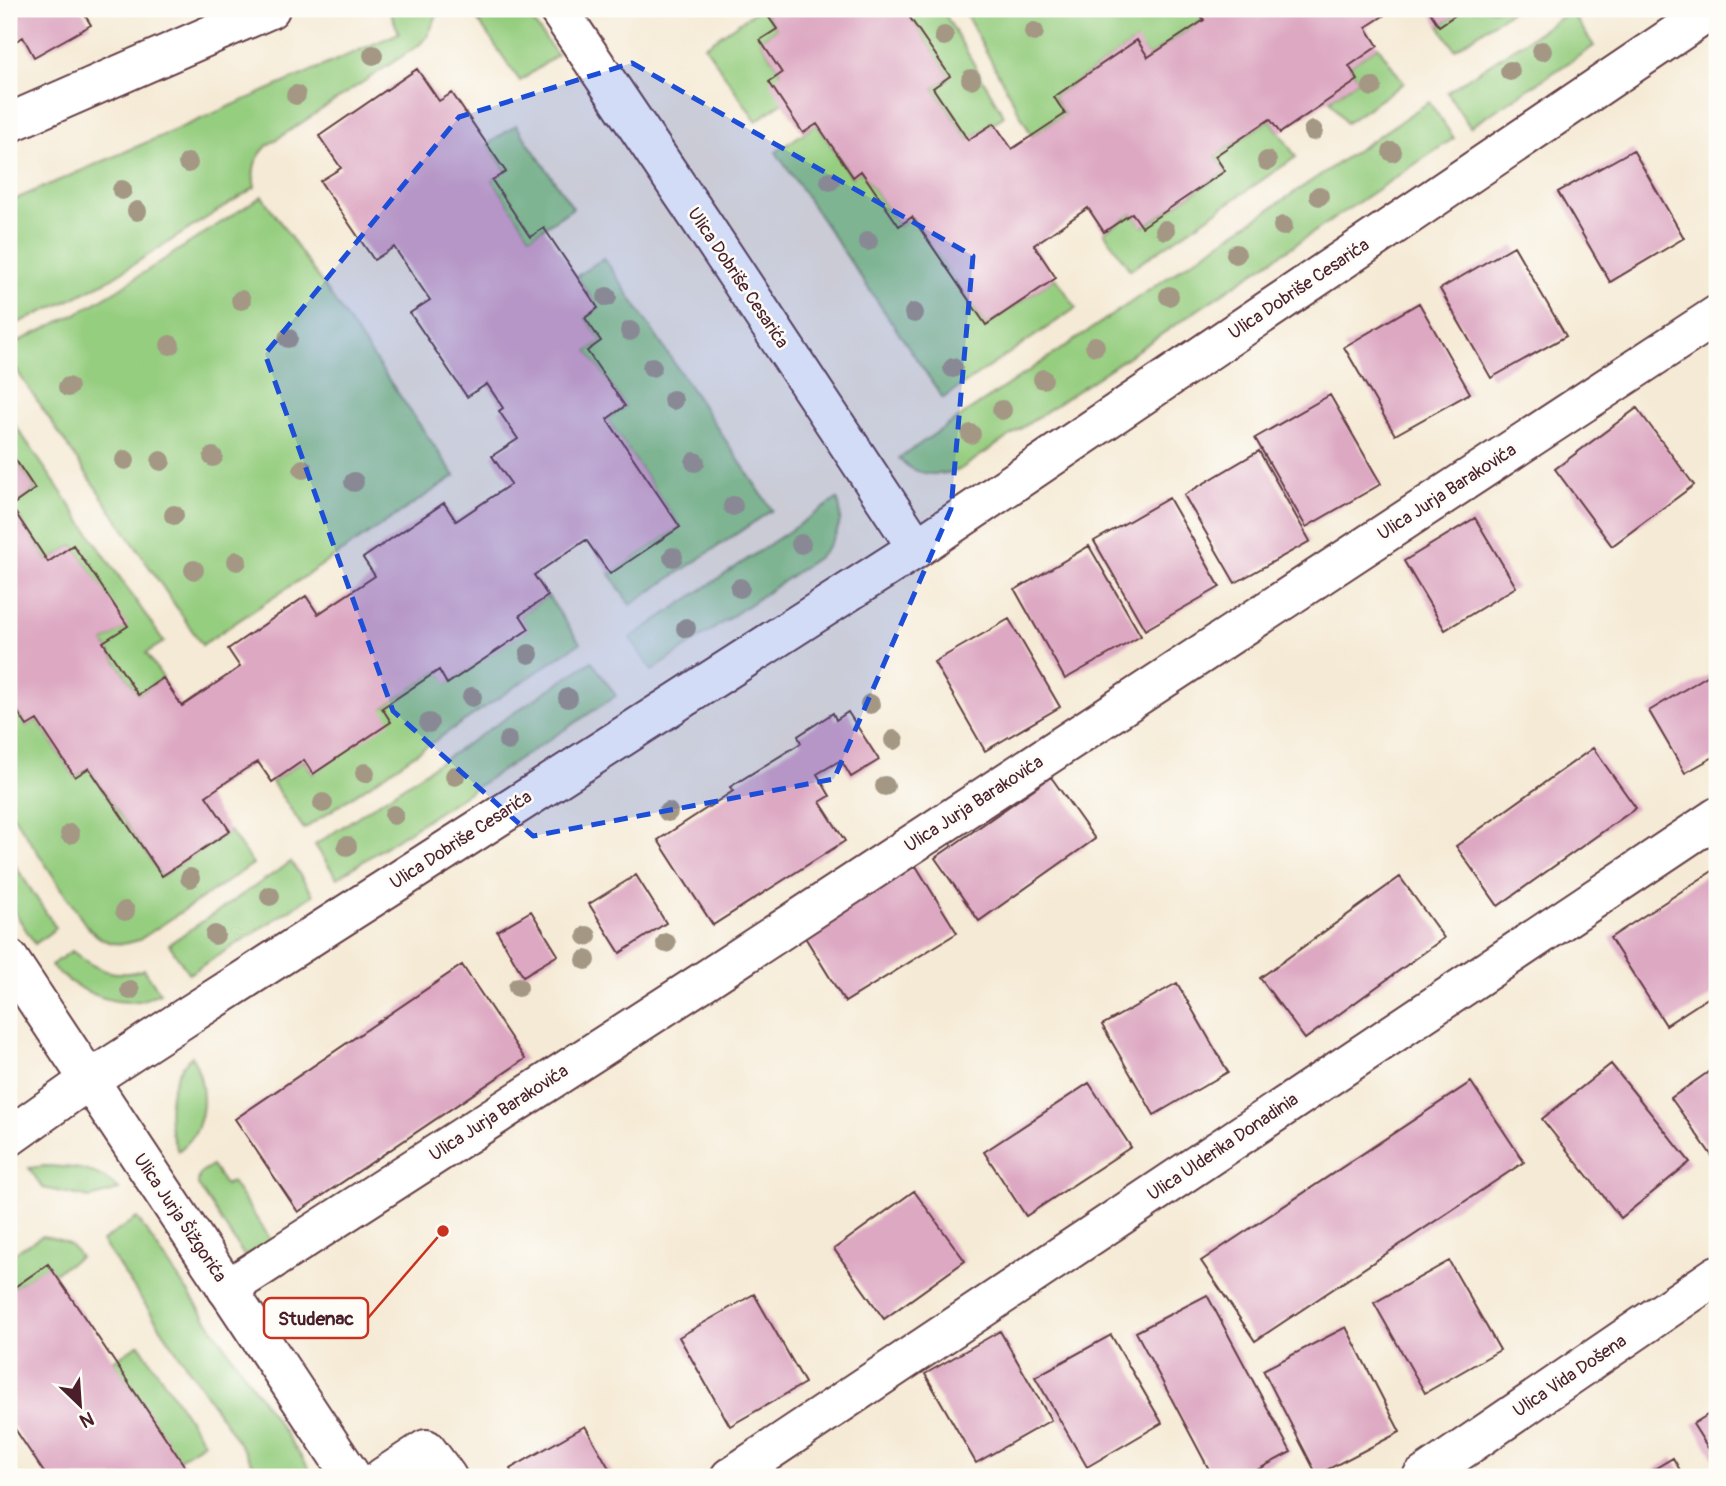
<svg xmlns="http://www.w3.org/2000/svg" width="1726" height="1486" viewBox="0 0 1726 1486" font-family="Pangolin,sans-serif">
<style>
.green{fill:#96ce80;stroke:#707656;stroke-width:2}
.building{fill:#dda8c2}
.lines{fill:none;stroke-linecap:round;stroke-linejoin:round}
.street-casing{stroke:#643d44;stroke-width:42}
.secondary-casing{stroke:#643d44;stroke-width:42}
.street{stroke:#fff;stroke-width:38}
.secondary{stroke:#fff;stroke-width:38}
.tree{fill:#a49885}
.marked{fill:#1d4ed8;fill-opacity:0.2;stroke:#1d4ed8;stroke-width:5;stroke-dasharray:14 9;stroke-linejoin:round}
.labels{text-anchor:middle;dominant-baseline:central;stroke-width:5;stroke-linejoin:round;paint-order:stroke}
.street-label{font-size:18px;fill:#4a1f2b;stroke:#fdfcf7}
.leader{fill:none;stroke:#c8321e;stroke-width:2.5}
.callout-dot{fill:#c8321e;stroke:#fdfcf7;stroke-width:2.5}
.callout{fill:#fdfcf7;stroke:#c8321e;stroke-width:2.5}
.callout-label{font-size:19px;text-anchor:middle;font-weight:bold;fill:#4a1f2b}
</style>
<rect width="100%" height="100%" fill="#fdfcf7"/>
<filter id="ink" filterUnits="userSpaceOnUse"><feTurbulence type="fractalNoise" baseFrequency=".0143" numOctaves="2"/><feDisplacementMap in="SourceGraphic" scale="14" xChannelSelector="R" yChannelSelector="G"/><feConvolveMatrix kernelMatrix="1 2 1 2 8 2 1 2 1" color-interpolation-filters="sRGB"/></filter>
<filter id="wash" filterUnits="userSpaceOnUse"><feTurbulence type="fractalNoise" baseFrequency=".00686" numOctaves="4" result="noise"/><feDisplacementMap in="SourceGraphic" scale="28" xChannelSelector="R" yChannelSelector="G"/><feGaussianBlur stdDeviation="1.57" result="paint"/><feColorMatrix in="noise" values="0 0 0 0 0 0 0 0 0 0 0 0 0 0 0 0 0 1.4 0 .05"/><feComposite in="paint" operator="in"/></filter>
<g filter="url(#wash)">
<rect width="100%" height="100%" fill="#f5ead5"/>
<path class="green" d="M389,9H440L427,37L419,45L268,145C255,158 251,168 255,187L109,280L72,299L9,327V202L399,33Z
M470,9H524L557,55L520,81Z
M759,9H763L777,29L760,40L782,73L783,102L756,121L705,46Z
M904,9H942L1004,116L968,140L933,88L949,76Z
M963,9H1196L1204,20L1148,57L1136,41L1054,97L1065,114L1032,136Z
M1464,9H1514L1455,49L1439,26Z
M1571,11L1594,46L1470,127L1447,92Z
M1378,46L1404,83L1346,123L1330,100L1358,80L1349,66Z
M1429,102L1454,138L959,470C938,477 913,476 899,458Z
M1270,119L1296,157L1130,270L1104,232L1132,213L1143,227L1225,171L1215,156Z
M817,124L852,177L861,171L899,226L912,217L986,325L1056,278L1076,308L943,398L776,152Z
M516,125L573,208L530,237L492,180L506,171L487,145Z
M262,196L455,476L202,645L9,359V346L80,312L117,290Z
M604,258L772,510L630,605L610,574L680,527L607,419L625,406L587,351L601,341L585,318L598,308L577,276Z
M9,416L164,642L146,653L163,678L138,695L103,642L127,626L73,545L48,562L11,506L35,489L9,450Z
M837,499C847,521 834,541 820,556L652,671L630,638Z
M548,596L580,643L304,829L272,782L304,760L313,774L382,708L439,670L448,683L528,629L520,615Z
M592,661L616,696L337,878L315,845Z
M9,699L27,726L37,720L75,777L89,768L162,876L230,831L253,864L139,940C116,948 101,943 85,924L9,809Z
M9,856L56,928L35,944L9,903Z
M291,862L313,895L189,974L169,944Z
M72,951C94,969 116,980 144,969L160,993C153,995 145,1000 138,1001C108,1006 71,987 51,965Z
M192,1056C208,1088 209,1129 178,1151C164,1123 166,1078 192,1056Z
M45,1166C73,1167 100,1168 119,1190L90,1198L43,1188L29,1168Z
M212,1166L225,1185L232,1182L271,1240L245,1257L198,1185C198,1174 202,1170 212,1166Z
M137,1218L315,1477H262L102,1241Z
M42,1236C60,1239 70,1241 80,1257L54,1273L48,1265L9,1291V1256Z
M139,1344L204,1442L179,1459L113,1361Z"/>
<g id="blocks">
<path class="building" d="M9,9H81L91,25L34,57L23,37L9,45Z
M763,9H904L950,76L933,88L968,140L994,123L1012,149L1065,114L1054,97L1137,40L1148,57L1204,20L1196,9H1394L1366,27L1378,46L1349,66L1358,80L1280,133L1270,119L1215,156L1225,171L1142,227L1132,213L1104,232L1088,208L1034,245L1056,278L986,325L912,217L899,226L861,171L853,177L817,124L803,133L769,82L782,73L760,40L777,29Z
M1428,9H1464L1439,26Z
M417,69L439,101L452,93L506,172L492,180L530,237L544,228L598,308L585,318L601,341L587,351L625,406L607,419L680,527L610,574L586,540L534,575L548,596L520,615L529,629L447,684L439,670L382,708L391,722L313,774L304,760L272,782L258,762L244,770L206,796L230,831L162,876L89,768L75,777L37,720L27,726L9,699V450L35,489L11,506L48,562L73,545L96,578L128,626L103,642L138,695L163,678L182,706L240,667L228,649L306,596L318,614L375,576L363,558L444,503L456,521L511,484L492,456L518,439L499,411L503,408L487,384L467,397L410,313L430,300L394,247L374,260L320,181L341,168L319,136Z
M1633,150L1684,238L1610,282L1558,192Z
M1514,246L1566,336L1491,378L1440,289Z
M1419,303L1470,393L1395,435L1344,347Z
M1330,395L1381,484L1306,527L1255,438Z
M1637,408L1694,485L1612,546L1555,469Z
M1259,451L1310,541L1235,583L1184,495Z
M1169,498L1220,587L1145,630L1094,541Z
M1475,518L1516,587L1445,630L1404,561Z
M1089,546L1141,636L1065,679L1015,590Z
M1009,619L1060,707L985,751L934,662Z
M1717,670V755L1685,773L1649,711Z
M848,712L879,760L851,777L841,760L817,774L830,796L820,802L845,841L713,925L658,840L733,791L730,787L801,743L798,736L833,713L836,720Z
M1593,748L1636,808L1498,906L1456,846Z
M1051,777L1095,839L979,921L935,858Z
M916,866L957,933L845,1002L803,934Z
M1717,868V992L1666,1025L1610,938Z
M636,875L666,923L620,953L589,904Z
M1400,877L1444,938L1305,1039L1260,978Z
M531,911L558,955L523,976L497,931Z
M462,965L525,1059L298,1212L235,1119Z
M1177,983L1228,1072L1154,1115L1102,1025Z
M1611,1064L1690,1162L1621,1218L1542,1119Z
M1717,1066V1163L1671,1098Z
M1471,1082L1524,1162L1255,1341L1201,1261Z
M1089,1083L1131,1147L1026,1216L984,1152Z
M914,1191L965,1261L884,1319L834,1249Z
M1449,1261L1500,1350L1425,1393L1374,1303Z
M48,1264L66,1290L192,1477H47L9,1420V1291Z
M754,1294L805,1383L730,1426L679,1337Z
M1207,1295L1291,1452L1244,1477H1213L1136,1332Z
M1346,1327L1400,1432L1317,1475L1263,1370Z
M1000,1331L1051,1420L976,1463L925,1374Z
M1111,1335L1162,1423L1087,1467L1035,1377Z
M1717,1409V1462L1693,1424Z
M585,1426L614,1477H514L510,1469Z
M1673,1458L1684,1477H1641Z"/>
</g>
</g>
<g filter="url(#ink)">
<use href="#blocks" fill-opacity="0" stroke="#643d44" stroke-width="2"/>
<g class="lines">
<defs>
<path id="street" d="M558,9L703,224L917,548
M9,123L270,9
M9,1137L89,1080L186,1017L917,548L1713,9
M227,1289L701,983L1717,315
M383,1477L426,1449L447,1477
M730,1477L1717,817
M1422,1477L1717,1275"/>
<path id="secondary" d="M9,959L352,1477"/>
</defs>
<use href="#street" class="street-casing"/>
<use href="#secondary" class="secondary-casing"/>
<use href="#street" class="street"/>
<use href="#secondary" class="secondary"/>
</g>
<g class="tree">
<circle cx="1034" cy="32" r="10"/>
<circle cx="944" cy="36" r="10"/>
<circle cx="1542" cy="51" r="10"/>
<circle cx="373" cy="55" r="10"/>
<circle cx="1510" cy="71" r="10"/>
<circle cx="971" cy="79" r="10"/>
<circle cx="1372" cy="87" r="10"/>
<circle cx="296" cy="95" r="10"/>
<circle cx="1313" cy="131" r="10"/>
<circle cx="1392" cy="152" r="10"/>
<circle cx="1267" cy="161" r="10"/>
<circle cx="188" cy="163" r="10"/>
<circle cx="830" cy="181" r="10"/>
<circle cx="122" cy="190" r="10"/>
<circle cx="1319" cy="196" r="10"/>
<circle cx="137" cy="211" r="10"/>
<circle cx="1283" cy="226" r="10"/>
<circle cx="1165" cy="230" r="10"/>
<circle cx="868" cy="241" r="10"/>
<circle cx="1236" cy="254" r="10"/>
<circle cx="1169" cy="296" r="10"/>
<circle cx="607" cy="297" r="10"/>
<circle cx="241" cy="300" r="10"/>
<circle cx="914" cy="313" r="10"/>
<circle cx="630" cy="331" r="10"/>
<circle cx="288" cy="338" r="10"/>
<circle cx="170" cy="345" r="10"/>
<circle cx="1095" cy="346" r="10"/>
<circle cx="652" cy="367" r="10"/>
<circle cx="953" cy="368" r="10"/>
<circle cx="1043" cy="379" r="10"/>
<circle cx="68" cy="387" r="10"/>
<circle cx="673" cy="400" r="10"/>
<circle cx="1002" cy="410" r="10"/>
<circle cx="971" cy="434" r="10"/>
<circle cx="213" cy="457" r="10"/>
<circle cx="125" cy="460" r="10"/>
<circle cx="161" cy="461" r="10"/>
<circle cx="695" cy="462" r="10"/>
<circle cx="303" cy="469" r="10"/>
<circle cx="354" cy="482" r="10"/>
<circle cx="733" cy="506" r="10"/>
<circle cx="174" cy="515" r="10"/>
<circle cx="801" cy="544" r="10"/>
<circle cx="673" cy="557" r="10"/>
<circle cx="237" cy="561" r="10"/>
<circle cx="194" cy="570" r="10"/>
<circle cx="740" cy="588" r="10"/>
<circle cx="686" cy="628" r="10"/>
<circle cx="529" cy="654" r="10"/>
<circle cx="472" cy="697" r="10"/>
<circle cx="568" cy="698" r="10"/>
<circle cx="870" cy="704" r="10"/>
<circle cx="429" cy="723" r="10"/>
<circle cx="894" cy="740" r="10"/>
<circle cx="508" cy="741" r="10"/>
<circle cx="365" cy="773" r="10"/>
<circle cx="455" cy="776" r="10"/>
<circle cx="885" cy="786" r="10"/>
<circle cx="323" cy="803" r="10"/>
<circle cx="668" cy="812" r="10"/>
<circle cx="394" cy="815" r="10"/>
<circle cx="70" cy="834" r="10"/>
<circle cx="347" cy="846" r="10"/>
<circle cx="190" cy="878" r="10"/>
<circle cx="270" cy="896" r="10"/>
<circle cx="125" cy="911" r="10"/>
<circle cx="215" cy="935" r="10"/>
<circle cx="587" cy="936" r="10"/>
<circle cx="666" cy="943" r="10"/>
<circle cx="586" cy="960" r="10"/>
<circle cx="518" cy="987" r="10"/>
<circle cx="130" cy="990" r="10"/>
</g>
</g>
<path class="marked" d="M632,63L973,256L951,509L834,779L533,836L393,711L265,354L459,117Z"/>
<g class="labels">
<g class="street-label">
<text transform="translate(738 278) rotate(56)">Ulica Dobriše Cesarića</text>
<text transform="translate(1299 289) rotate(-34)">Ulica Dobriše Cesarića</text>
<text transform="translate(1447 492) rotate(-33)">Ulica Jurja Barakovića</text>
<text transform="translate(974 804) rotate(-33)">Ulica Jurja Barakovića</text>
<text transform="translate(461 840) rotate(-33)">Ulica Dobriše Cesarića</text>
<text transform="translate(499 1113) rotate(-33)">Ulica Jurja Barakovića</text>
<text transform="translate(1223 1147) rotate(-34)">Ulica Ulderika Donadinia</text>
<text transform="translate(180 1218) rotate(56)">Ulica Jurja Šižgorića</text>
<text transform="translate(1570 1376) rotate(-34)">Ulica Vida Došena</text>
</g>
</g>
<path class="leader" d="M443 1231L368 1318"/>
<circle class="callout-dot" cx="443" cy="1231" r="7"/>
<rect class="callout" x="264" y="1298" width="104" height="40" rx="7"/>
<g class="callout-label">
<text x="316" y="1325">Studenac</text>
</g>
<rect width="1726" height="1486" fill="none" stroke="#fdfcf7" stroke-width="35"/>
<g transform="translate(80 1405) rotate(155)" stroke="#fdfcf7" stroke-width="5" paint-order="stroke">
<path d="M0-5L12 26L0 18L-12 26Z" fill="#4a1f2b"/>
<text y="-10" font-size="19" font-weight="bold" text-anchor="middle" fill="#4a1f2b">N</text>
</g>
</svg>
